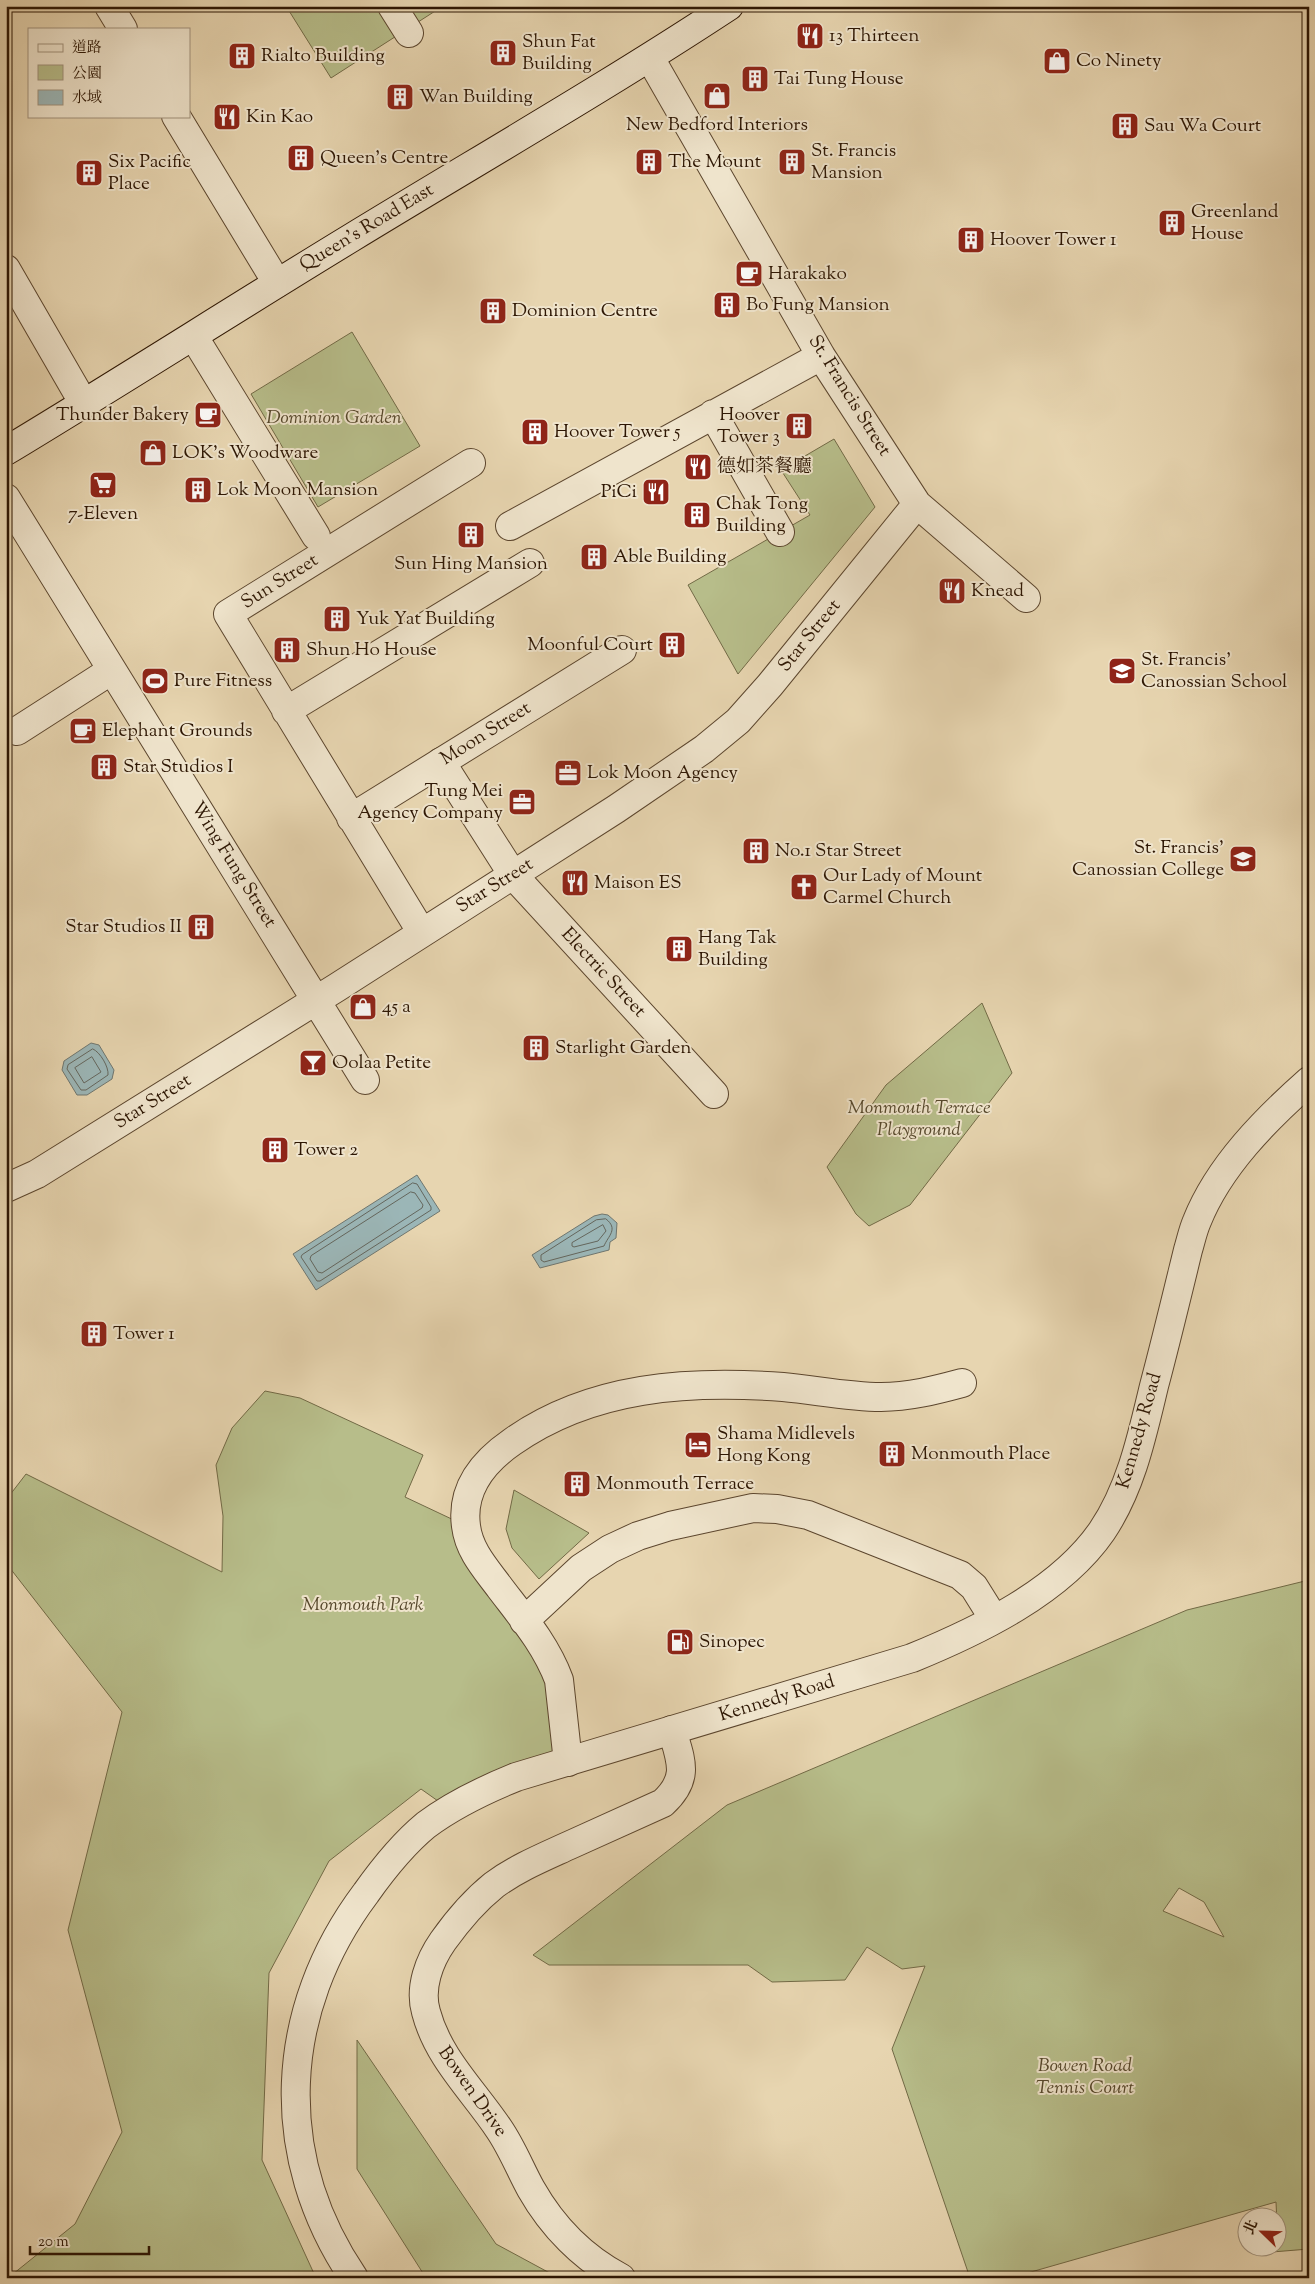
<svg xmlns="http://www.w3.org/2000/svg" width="1315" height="2284" viewBox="0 0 1315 2284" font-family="'Sorts Mill Goudy','Noto Serif TC',serif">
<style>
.green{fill:#b7bd8a;stroke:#726a46;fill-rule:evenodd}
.water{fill:#9bb6b7;stroke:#6f766f}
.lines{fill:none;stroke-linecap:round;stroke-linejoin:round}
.shore{stroke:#64665d;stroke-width:1}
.pedestrian-casing{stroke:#5c462e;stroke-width:30}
.minor-casing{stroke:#5c462e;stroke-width:30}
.tertiary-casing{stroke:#5c462e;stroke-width:30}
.secondary-casing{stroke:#2d1603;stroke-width:30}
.pedestrian{stroke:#efe4cc;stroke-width:28}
.minor{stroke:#efe4cc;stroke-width:28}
.tertiary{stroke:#efe4cc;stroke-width:28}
.secondary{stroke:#efe4cc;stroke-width:28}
.labels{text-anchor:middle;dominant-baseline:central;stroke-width:4;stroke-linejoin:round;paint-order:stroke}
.poi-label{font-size:19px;fill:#2d1603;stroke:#efe4cc;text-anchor:start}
.street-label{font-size:19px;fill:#2d1603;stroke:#efe4cc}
.park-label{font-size:19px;font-style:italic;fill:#56482c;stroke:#efe4cc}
</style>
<rect width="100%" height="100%" fill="#e7d5b0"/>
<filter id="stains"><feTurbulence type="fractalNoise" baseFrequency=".004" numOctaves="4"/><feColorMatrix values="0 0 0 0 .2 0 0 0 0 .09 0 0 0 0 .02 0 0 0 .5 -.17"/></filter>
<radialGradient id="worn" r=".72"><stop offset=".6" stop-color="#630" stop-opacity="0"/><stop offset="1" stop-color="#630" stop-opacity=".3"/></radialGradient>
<path class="green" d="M286,6H443L331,78Z
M352,332L420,446L318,507L251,394Z
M834,439L875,507L738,674L688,585L810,515L781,470Z
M982,1003L1012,1073L910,1205L869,1226L856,1214L827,1167L886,1085Z
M265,1391L300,1398L423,1455L405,1497L458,1522L536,1654L551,1698L553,1754L438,1801L421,1789L329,1861L269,1973L262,2160L316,2278H8L75,2224L122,2132L68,1930L122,1712L6,1563V1500L26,1474L222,1572L223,1516L216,1465L232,1428Z
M514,1490L589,1533L539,1579L512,1548L506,1529Z
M1309,1580V2249L1272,2252L1273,2247L1278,2246L1276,2202L1010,2278H970L892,2049L925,1966L902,1969L867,1947L845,1980L772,1982L748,1965H549L533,1955L727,1805L1187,1610ZM1179,1888L1204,1902L1224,1937L1163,1911Z
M357,2040L496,2244L559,2278H426L357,2169Z"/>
<path class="water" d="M91,1043L99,1045L114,1070L112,1079L87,1095H77L62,1070L64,1061Z
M417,1175L440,1211L316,1290L293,1254Z
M602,1214L608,1215L617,1223L616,1238L610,1242L609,1250L540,1268L532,1255L594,1216Z"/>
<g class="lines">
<path class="shore" d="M93,1049C100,1052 109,1067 108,1075L86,1090H81L67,1069L68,1065Z
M92,1057L101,1072L84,1083L75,1068Z
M413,1183L417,1184L431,1207V1210L320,1281H317L301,1257L302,1255Z
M411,1192L415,1193L423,1205L422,1208L322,1273L318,1272L310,1259L311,1256Z
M606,1219C619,1229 608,1236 604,1246L544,1262L541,1260V1255L596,1220Z
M603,1225L606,1231L598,1241L574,1247L572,1246V1243Z"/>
<defs>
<path id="pedestrian" d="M392,6L409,33
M194,337L316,536
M441,762L513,875"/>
<path id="minor" d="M109,6L123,29
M650,58L821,356L917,504L1026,598
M176,116L277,283
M713,414L780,532
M6,498L365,1080
M510,526L821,356
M286,711L530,563
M17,731L112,670
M351,818L622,650
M513,875L714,1094
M422,933L228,614L471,463
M6,1188L37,1174L336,988L616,809L704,749L738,721L770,685L917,504
M524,1621L581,1568L610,1549L638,1536L670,1526L753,1508L777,1509L808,1515L960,1575L974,1587L994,1619
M568,1762L559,1680C546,1645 522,1617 500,1588C486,1569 469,1551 466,1526C461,1489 483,1462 512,1442C591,1386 689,1380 783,1387C816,1390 848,1397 881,1397C909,1397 936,1390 962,1383
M621,2278C583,2258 552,2226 531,2189C520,2169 512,2148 499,2129C473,2090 438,2058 426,2012C419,1988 429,1961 443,1941C458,1920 474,1901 494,1885C517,1868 544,1857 570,1845C601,1831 632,1817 663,1803C690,1778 681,1761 672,1730"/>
<path id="tertiary" d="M6,269L84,404
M354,2278C271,2156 278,2010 366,1893C383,1869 403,1844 426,1825C454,1804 484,1790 516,1777L912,1658C978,1631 1060,1592 1102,1531C1131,1488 1142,1436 1154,1386C1166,1341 1177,1295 1188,1250C1191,1240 1193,1230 1197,1221C1219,1166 1266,1119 1309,1081"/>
<path id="secondary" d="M6,451C122,381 236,308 351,238C477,161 606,87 729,6"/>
</defs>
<use href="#pedestrian" class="pedestrian-casing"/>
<use href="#minor" class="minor-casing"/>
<use href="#tertiary" class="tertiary-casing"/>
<use href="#secondary" class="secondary-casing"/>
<use href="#pedestrian" class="pedestrian"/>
<use href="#minor" class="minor"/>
<use href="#tertiary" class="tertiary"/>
<use href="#secondary" class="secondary"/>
</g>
<defs>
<symbol id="restaurant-square" viewBox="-11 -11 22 22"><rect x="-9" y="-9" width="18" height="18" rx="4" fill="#8f2418" stroke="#efe4cc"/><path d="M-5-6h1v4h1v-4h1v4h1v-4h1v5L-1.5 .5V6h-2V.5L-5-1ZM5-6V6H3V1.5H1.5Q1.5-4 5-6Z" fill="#fff"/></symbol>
<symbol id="building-square" viewBox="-11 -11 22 22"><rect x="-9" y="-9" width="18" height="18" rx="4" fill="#8f2418" stroke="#efe4cc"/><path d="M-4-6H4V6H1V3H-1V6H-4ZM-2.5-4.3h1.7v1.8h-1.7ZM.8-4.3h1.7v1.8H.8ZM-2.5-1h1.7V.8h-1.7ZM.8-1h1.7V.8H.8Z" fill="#fff"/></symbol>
<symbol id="shop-square" viewBox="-11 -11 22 22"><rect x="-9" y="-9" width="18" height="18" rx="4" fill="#8f2418" stroke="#efe4cc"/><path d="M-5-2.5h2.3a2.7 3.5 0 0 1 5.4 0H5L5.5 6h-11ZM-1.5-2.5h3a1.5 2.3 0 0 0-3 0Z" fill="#fff"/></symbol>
<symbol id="cafe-square" viewBox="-11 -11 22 22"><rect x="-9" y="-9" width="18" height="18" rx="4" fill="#8f2418" stroke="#efe4cc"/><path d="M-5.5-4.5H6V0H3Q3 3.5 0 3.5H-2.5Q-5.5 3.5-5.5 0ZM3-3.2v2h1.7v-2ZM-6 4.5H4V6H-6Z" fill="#fff"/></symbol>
<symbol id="supermarket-square" viewBox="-11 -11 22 22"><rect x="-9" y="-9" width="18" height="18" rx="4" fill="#8f2418" stroke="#efe4cc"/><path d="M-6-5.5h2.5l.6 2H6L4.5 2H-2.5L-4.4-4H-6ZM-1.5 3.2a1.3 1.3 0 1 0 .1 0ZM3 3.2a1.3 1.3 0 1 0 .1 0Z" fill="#fff"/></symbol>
<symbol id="school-square" viewBox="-11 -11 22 22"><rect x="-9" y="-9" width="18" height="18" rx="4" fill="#8f2418" stroke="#efe4cc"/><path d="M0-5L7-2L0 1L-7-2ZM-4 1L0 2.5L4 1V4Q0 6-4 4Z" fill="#fff"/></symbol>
<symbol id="stadium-square" viewBox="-11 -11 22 22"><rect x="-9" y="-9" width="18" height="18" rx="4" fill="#8f2418" stroke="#efe4cc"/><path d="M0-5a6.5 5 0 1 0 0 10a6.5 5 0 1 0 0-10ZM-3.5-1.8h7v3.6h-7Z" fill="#fff"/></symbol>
<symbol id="office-square" viewBox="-11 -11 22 22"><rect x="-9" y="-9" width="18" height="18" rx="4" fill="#8f2418" stroke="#efe4cc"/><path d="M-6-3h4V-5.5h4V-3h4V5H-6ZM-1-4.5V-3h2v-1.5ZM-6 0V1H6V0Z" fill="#fff"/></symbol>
<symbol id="church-square" viewBox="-11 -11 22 22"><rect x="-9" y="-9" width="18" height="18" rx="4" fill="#8f2418" stroke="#efe4cc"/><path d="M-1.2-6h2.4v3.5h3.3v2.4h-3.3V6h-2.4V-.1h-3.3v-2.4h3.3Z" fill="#fff"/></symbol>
<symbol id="bar-square" viewBox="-11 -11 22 22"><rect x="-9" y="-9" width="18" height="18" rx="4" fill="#8f2418" stroke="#efe4cc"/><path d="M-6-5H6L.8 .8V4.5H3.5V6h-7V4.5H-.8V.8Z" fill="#fff"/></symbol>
<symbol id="hotel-square" viewBox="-11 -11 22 22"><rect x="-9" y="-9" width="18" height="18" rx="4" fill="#8f2418" stroke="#efe4cc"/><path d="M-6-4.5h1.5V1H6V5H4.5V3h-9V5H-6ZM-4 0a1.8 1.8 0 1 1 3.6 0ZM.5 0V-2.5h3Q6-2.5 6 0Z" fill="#fff"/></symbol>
<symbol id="fuel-square" viewBox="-11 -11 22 22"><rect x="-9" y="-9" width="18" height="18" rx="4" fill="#8f2418" stroke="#efe4cc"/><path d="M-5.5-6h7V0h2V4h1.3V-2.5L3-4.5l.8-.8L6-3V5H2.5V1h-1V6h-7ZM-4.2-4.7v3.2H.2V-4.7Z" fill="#fff"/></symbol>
</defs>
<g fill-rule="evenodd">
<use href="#restaurant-square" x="794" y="20" width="32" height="32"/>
<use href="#building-square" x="487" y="37" width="32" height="32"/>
<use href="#building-square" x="226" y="40" width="32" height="32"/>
<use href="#shop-square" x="1041" y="45" width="32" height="32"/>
<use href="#building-square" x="739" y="63" width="32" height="32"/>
<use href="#shop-square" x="701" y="80" width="32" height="32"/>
<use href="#building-square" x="384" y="81" width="32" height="32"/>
<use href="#restaurant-square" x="211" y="101" width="32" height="32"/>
<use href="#building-square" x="1109" y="110" width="32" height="32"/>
<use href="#building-square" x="285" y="142" width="32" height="32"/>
<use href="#building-square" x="633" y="146" width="32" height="32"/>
<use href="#building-square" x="776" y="146" width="32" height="32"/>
<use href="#building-square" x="73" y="157" width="32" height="32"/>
<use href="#building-square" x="1156" y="207" width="32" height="32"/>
<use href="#building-square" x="955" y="224" width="32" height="32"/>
<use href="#cafe-square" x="733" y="258" width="32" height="32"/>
<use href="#building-square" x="711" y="289" width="32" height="32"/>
<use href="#building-square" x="477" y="295" width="32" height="32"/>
<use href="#cafe-square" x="192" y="399" width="32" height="32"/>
<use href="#building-square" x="783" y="410" width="32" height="32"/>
<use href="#building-square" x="519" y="416" width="32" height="32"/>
<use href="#shop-square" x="137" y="437" width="32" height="32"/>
<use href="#restaurant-square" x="682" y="451" width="32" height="32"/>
<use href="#supermarket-square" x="87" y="469" width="32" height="32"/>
<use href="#building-square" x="182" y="474" width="32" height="32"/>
<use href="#restaurant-square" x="640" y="476" width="32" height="32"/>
<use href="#building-square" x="681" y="499" width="32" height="32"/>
<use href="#building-square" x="455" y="519" width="32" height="32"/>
<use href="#building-square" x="578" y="541" width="32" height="32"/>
<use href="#restaurant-square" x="936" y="575" width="32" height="32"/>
<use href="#building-square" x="321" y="603" width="32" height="32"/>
<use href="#building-square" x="656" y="629" width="32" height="32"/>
<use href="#building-square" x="271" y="634" width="32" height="32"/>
<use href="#school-square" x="1106" y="655" width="32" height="32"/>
<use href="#stadium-square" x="139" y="665" width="32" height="32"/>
<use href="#cafe-square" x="67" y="715" width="32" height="32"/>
<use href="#building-square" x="88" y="751" width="32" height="32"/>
<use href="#office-square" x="552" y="757" width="32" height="32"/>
<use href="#office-square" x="506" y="786" width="32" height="32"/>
<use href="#building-square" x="740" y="835" width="32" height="32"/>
<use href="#school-square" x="1227" y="843" width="32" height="32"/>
<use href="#restaurant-square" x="559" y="867" width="32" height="32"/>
<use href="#church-square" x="788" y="871" width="32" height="32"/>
<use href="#building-square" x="185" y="911" width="32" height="32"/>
<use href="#building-square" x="663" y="933" width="32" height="32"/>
<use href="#shop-square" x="347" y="991" width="32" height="32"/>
<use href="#building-square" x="520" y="1032" width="32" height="32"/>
<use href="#bar-square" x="297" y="1047" width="32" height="32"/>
<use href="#building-square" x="259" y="1134" width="32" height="32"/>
<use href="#building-square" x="78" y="1318" width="32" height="32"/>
<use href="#hotel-square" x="682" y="1429" width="32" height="32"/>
<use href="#building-square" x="876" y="1438" width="32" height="32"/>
<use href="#building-square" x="561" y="1468" width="32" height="32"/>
<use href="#fuel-square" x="664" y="1626" width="32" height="32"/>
</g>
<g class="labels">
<g class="poi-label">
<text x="829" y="36">13 Thirteen</text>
<text x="522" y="42">Shun Fat<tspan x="522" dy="22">Building</tspan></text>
<text x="261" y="56">Rialto Building</text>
<text x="1076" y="61">Co Ninety</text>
<text x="774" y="79">Tai Tung House</text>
<text x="419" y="97">Wan Building</text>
<text x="246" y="117">Kin Kao</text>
<text x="717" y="125" text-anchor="middle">New Bedford Interiors</text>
<text x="1144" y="126">Sau Wa Court</text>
<text x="811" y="151">St. Francis<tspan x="811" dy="22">Mansion</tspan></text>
<text x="320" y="158">Queen's Centre</text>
<text x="108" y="162">Six Pacific<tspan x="108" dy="22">Place</tspan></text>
<text x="668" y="162">The Mount</text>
<text x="1191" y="212">Greenland<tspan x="1191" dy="22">House</tspan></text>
<text x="990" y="240">Hoover Tower 1</text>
<text x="768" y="274">Harakako</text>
<text x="746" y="305">Bo Fung Mansion</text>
<text x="512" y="311">Dominion Centre</text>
<text x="189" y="415" text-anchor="end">Thunder Bakery</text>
<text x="780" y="415" text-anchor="end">Hoover<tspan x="780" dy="22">Tower 3</tspan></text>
<text x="554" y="432">Hoover Tower 5</text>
<text x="172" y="453">LOK's Woodware</text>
<text x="717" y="467">德如茶餐廳</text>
<text x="217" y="490">Lok Moon Mansion</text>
<text x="637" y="492" text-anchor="end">PiCi</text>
<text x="716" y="504">Chak Tong<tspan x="716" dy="22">Building</tspan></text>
<text x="103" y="514" text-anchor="middle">7-Eleven</text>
<text x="613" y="557">Able Building</text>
<text x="471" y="564" text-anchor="middle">Sun Hing Mansion</text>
<text x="971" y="591">Knead</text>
<text x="356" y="619">Yuk Yat Building</text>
<text x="653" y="645" text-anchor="end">Moonful Court</text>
<text x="306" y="650">Shun Ho House</text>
<text x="1141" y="660">St. Francis'<tspan x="1141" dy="22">Canossian School</tspan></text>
<text x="174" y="681">Pure Fitness</text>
<text x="102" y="731">Elephant Grounds</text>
<text x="123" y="767">Star Studios I</text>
<text x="587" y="773">Lok Moon Agency</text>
<text x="503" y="791" text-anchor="end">Tung Mei<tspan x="503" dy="22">Agency Company</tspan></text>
<text x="1224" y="848" text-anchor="end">St. Francis'<tspan x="1224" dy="22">Canossian College</tspan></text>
<text x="775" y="851">No.1 Star Street</text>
<text x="823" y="876">Our Lady of Mount<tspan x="823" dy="22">Carmel Church</tspan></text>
<text x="594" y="883">Maison ES</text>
<text x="182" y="927" text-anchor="end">Star Studios II</text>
<text x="698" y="938">Hang Tak<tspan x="698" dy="22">Building</tspan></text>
<text x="382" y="1007">45 a</text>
<text x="555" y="1048">Starlight Garden</text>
<text x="332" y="1063">Oolaa Petite</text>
<text x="294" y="1150">Tower 2</text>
<text x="113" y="1334">Tower 1</text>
<text x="717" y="1434">Shama Midlevels<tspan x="717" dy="22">Hong Kong</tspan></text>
<text x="911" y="1454">Monmouth Place</text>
<text x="596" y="1484">Monmouth Terrace</text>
<text x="699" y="1642">Sinopec</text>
</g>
<g class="street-label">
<text transform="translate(367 228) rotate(-31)">Queen's Road East</text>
<text transform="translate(849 396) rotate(58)">St. Francis Street</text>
<text transform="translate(280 582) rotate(-32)">Sun Street</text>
<text transform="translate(810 636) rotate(-51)">Star Street</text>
<text transform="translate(486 734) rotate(-32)">Moon Street</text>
<text transform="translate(233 865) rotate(58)">Wing Fung Street</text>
<text transform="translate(495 886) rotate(-32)">Star Street</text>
<text transform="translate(603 973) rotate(47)">Electric Street</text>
<text transform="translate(153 1102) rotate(-32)">Star Street</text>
<text transform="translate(1140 1431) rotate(-74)">Kennedy Road</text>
<text transform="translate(777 1699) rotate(-17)">Kennedy Road</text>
<text transform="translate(472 2092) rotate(55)">Bowen Drive</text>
</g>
<g class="park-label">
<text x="334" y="418">Dominion Garden</text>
<text x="919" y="1108">Monmouth Terrace<tspan x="919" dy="22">Playground</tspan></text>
<text x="363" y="1605">Monmouth Park</text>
<text x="1085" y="2066">Bowen Road<tspan x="1085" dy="22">Tennis Court</tspan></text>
</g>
</g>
<rect width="1315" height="2284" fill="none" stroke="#e7d5b0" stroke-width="25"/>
<rect x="8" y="8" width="1300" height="2269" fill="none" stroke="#2d1603" stroke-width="2.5"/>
<rect x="12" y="12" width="1290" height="2259" fill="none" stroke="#2d1603"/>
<rect x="28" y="28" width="162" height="90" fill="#efe4cc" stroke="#a1927c"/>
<rect x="38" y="44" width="25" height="8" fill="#efe4cc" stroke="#a1927c"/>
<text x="72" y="52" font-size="15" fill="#2d1603">道路</text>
<rect x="38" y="65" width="25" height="15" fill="#b7bd8a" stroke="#a1927c"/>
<text x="72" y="78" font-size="15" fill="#2d1603">公園</text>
<rect x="38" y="90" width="25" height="15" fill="#9bb6b7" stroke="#a1927c"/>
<text x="72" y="102" font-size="15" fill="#2d1603">水域</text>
<g transform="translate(1262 2232) rotate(293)"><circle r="24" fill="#efe4cc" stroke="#a1927c"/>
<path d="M0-4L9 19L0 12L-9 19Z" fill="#8f2418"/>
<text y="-8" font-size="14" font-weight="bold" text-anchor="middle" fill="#2d1603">北</text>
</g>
<path d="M30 2246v8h119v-8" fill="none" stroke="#2d1603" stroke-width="2.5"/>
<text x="38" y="2246" font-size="15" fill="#2d1603" stroke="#efe4cc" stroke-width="4" paint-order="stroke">20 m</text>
<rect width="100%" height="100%" filter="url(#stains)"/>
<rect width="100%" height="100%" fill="url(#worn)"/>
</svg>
